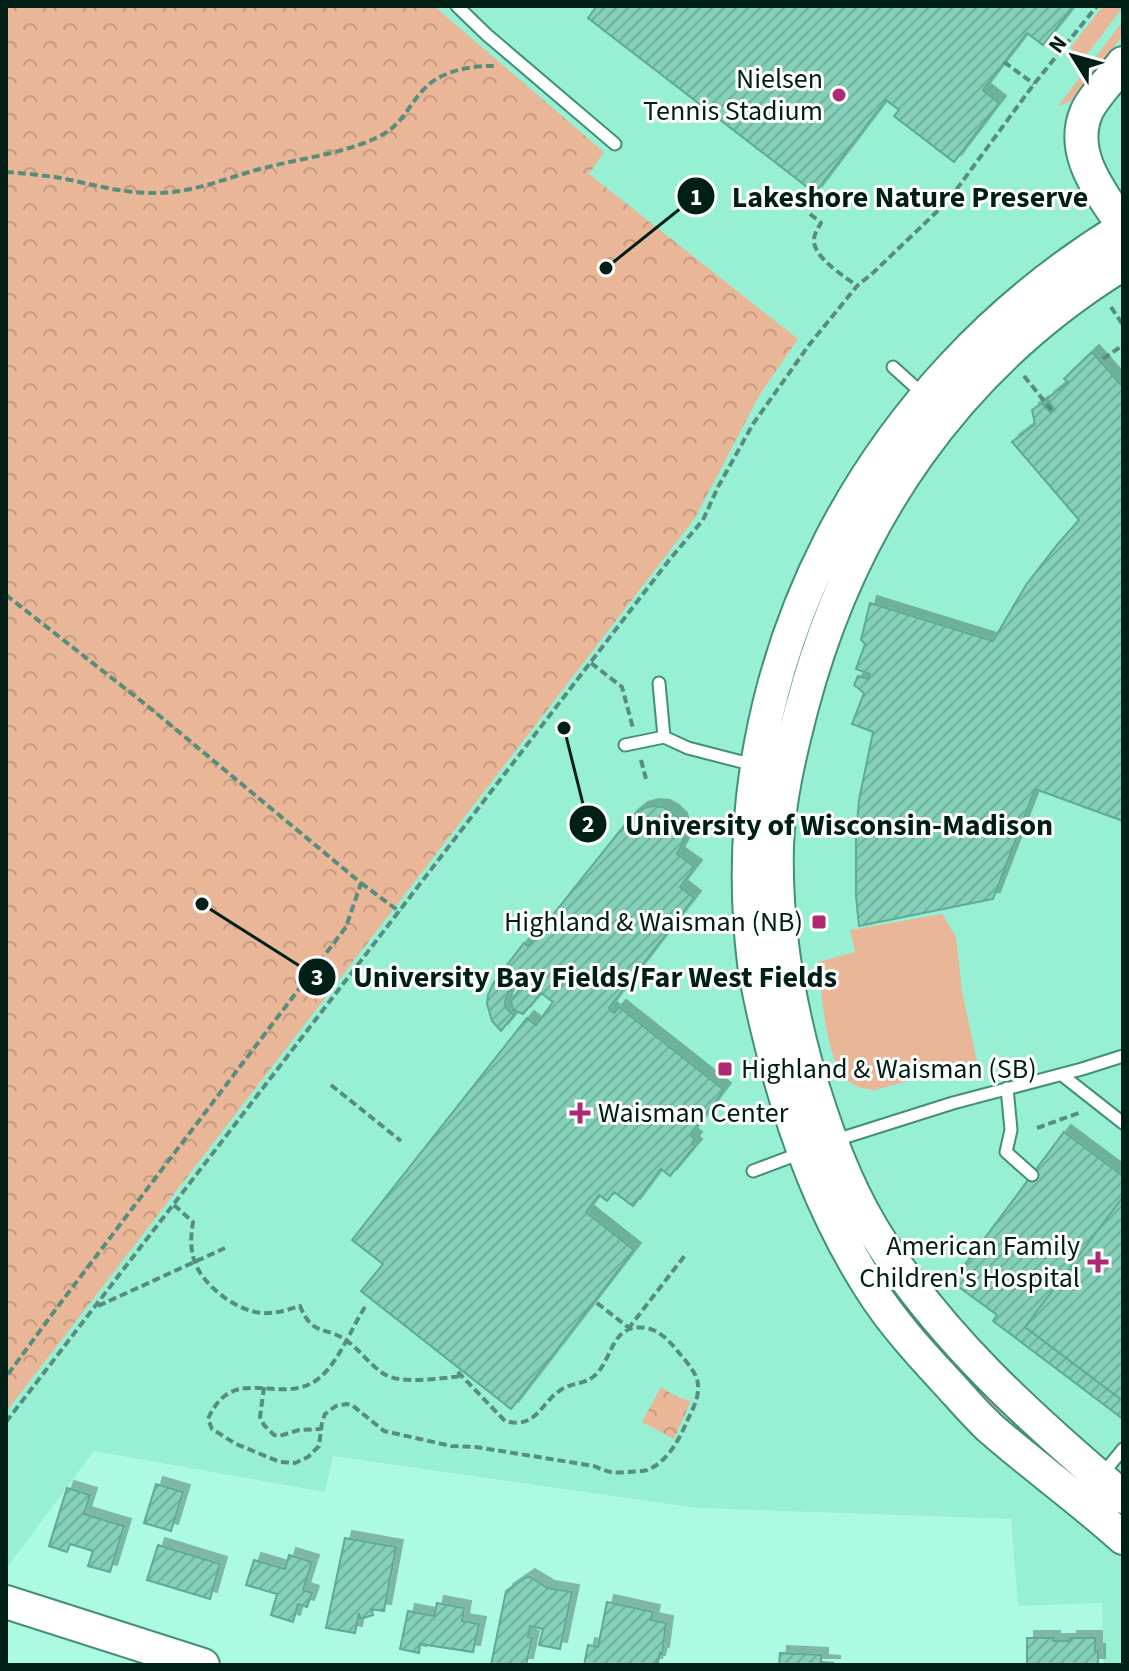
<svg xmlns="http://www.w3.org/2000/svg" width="1129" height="1671" viewBox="0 0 1129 1671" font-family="'Source Sans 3',sans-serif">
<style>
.built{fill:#98f0d4}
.grass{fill:#e9b697}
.park{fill:url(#park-crowns)}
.building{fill:url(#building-hatch);stroke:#5eaa94;stroke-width:2;filter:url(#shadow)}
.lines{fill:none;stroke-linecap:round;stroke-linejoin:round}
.lane-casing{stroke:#438f7a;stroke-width:15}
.secondary-casing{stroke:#438f7a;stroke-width:36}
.path{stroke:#578d7d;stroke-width:4;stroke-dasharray:8 4;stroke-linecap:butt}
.lane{stroke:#fff;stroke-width:11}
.secondary{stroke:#fff;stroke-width:32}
.poi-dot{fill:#ae2971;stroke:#fff;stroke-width:3}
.labels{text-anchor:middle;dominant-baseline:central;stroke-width:6;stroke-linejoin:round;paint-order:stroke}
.poi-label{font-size:28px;fill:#001f16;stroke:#fff;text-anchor:end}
.leader{fill:none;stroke:#001f16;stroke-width:3}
.callout-dot{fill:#001f16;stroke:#fff;stroke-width:3}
.mark-label{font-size:24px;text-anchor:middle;font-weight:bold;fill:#fff}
.callout-label{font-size:30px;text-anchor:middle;font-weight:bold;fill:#001f16;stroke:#fff;stroke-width:6;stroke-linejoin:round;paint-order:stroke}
</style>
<defs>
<pattern id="park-crowns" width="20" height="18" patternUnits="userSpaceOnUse" patternTransform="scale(2)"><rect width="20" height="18" fill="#e9b697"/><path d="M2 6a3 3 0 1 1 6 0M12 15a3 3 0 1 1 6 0" fill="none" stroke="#c69c81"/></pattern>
<pattern id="building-hatch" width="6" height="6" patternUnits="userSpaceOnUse" patternTransform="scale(2)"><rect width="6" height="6" fill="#84d0b9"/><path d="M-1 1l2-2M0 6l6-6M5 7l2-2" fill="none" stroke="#70b29e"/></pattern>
<filter id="shadow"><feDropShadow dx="7" dy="-7" stdDeviation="0" flood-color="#0004"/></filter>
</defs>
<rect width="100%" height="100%" fill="#adfae2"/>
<path class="built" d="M6,6H1123V1665H1104L1102,1603L1018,1606L1011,1519L698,1508L333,1456L325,1492L94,1451L6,1569Z"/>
<path class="grass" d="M1103,6L1123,7L1085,57L1078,58L1074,56L1071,47Z
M1123,21V35L1074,99L1060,106L1059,105Z
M942,914L956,937L962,991L977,1062L875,1090C867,1089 858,1088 851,1083C825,1067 822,992 818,962L855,952L850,930Z
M849,1212L1016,1420L984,1405L957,1378L862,1253Z"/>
<path class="park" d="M6,6H434L604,152L589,174L798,339L759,396L695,518L6,1412Z
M661,1387L677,1397L691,1401L674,1439L642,1422Z"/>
<path class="building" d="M597,6H1074L1043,45L1027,33L983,90L999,103L954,162L894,116L899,110L886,100L815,193L588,18Z
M1092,352L1123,387V821L1035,789L993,899L859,926L856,896V835L859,800L873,732L852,724L864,693L854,685L858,676L868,679L870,674L856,669L865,644L861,640L870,603L993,641L1026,585L1057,545L1079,520L1012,442L1035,424L1032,410L1042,403L1051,413L1055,410L1047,399L1068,382L1064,379Z
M652,806L663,807L672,812L680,820L683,832V843L677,854L695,867L680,887L694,898L609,1008L614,1013L619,1007L724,1090L690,1135L695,1139L692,1143L695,1146L670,1176L661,1169L633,1206L614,1192L607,1201L599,1195L586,1212L634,1250L511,1409L361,1291L383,1264L352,1240L527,1018L536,1025L553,1002L541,993L523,1014L513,1010L511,1001L524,983L525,979L522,977L508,993L505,1001L506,1008L514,1015L501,1031L492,1021L487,1004L488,995L494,982L524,943L528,946L631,817L641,809Z
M1064,1132L1123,1176V1197L1025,1327L1123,1401V1419L993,1321L997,1315L952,1282Z
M1123,1197V1401L1025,1327Z
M156,1484L183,1492L171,1531L144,1523Z
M67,1488L90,1495L84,1514L124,1526L110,1572L88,1566L93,1551L70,1544L67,1552L49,1546Z
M345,1538L396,1547L384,1611L371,1609L373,1615L360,1619L359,1613L355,1633L326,1628Z
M158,1545L220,1564L210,1599L147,1580Z
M289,1555L312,1562L303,1590L312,1593L307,1607L298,1604L293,1622L271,1615L277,1594L246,1585L254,1560L285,1569Z
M528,1576L548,1588L572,1592L560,1649L539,1645L543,1629L530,1626L528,1637L532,1638L526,1665H491L506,1591Z
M607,1602L653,1612L651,1620L666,1623L662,1654L660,1653L658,1662H656L655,1665H584L588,1645L598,1647Z
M437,1603L464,1608L462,1621L479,1624L473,1652L420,1644L419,1653L400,1649L408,1611L434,1616Z
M1027,1638H1053V1641H1070V1638H1095V1651H1098V1665H1027Z
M780,1653L821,1655V1662L833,1663V1665H779Z"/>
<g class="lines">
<defs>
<path id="lane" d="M457,6L487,35L615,144
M893,367L925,396
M659,683L664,737
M625,745L664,737L688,748L754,765
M1062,1075L1123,1123
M1007,1088L1011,1130L1006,1152L1032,1175
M836,1140L953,1103L1082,1069L1123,1056
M753,1171L801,1153
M1101,1476L1123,1449"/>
<path id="secondary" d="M1123,63C1113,77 1092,98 1086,113C1069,155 1102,193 1123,226
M1123,228C869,382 718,665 754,963C759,1000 769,1036 778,1071C799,1148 828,1222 871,1289C892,1322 919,1352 946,1381C960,1396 973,1412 989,1427C1032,1465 1080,1499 1123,1538
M1123,264C957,366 851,521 802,707C790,753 779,798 777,845C775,918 787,994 806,1064C822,1120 842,1178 872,1228C936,1334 1030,1418 1123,1497
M6,1602L203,1665"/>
</defs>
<use href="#lane" class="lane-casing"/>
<use href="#secondary" class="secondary-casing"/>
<path class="path" d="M1004,62L1034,84
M6,172C22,173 39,175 55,177C89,183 122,194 157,193C194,193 228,177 264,168C298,159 345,153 376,138C403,126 407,106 426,87C442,71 473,65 495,66
M810,214L821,223C818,228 814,234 814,240C813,257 844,276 857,286
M1111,307L1123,325
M1103,359L1123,345
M1024,376L1053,412
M6,595L150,708L361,883L346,927L56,1309L6,1377
M591,663L622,687L633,728
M641,760L646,779
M361,883L400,912
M331,1085L401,1141
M1037,1128L1079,1113
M174,1205L193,1222C191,1235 190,1247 194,1260C202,1285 236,1311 262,1313C275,1314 287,1310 300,1306C313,1338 326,1325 347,1341C360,1350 370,1365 384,1374C401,1385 442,1378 463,1376
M597,1303L629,1328
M98,1306L225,1248
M365,1307C350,1330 336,1370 312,1383C275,1403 232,1364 208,1419L212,1429L236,1444L280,1462L295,1463L308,1457L319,1446L322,1422L325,1414L336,1406L347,1404L352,1405L384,1431L451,1446L476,1447L594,1466C610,1473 611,1473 628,1472C634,1471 641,1472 647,1470C668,1462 680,1438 688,1419C694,1407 701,1393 697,1379C693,1368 683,1358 676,1349C668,1340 659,1330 646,1328C610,1322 613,1362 593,1377C584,1384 573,1383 564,1388C540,1401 538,1430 505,1421L456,1370
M628,1329L686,1254
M264,1387L260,1417L264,1425L274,1435L279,1436L299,1430L321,1429
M6,1422L670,559L703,520L718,487L753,424L809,345L857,286L874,272L948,201L1034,84L1097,6"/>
<use href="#lane" class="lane"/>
<use href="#secondary" class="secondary"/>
</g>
<g class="poi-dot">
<circle cx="839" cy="95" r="8"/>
<rect x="811" y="914" width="16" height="16" rx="4"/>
<rect x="717" y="1061" width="16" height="16" rx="4"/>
<path d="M576 1101h8v8h8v8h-8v8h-8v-8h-8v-8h8z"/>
<path d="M1094 1250h8v8h8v8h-8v8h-8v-8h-8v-8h8z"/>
</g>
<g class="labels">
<g class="poi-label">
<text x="823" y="79">Nielsen<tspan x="823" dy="32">Tennis Stadium</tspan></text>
<text x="803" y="922">Highland &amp; Waisman (NB)</text>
<text x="741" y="1069" text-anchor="start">Highland &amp; Waisman (SB)</text>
<text x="598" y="1113" text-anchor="start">Waisman Center</text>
<text x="1080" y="1246">American Family<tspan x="1080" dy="32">Children's Hospital</tspan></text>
</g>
</g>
<path class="leader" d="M606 268L696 196M564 728L588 824M202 904L317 977"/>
<g class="callout-dot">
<circle cx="606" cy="268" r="8"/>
<circle cx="564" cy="728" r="8"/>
<circle cx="202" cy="904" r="8"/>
<circle cx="696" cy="196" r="20"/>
<circle cx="588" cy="824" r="20"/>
<circle cx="317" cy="977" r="20"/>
</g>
<g class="mark-label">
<text x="696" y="205">1</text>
<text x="588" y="832">2</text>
<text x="317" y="985">3</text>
</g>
<g class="callout-label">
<text x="910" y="207">Lakeshore Nature Preserve</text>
<text x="839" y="835">University of Wisconsin-Madison</text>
<text x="595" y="987">University Bay Fields/Far West Fields</text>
</g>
<rect width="1129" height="1671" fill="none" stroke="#001f16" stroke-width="16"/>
<g transform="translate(1073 56) rotate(307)" stroke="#ffffff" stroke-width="6" paint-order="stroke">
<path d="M0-6L14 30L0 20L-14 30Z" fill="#001f16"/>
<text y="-12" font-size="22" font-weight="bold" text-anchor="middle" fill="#001f16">N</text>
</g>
</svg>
